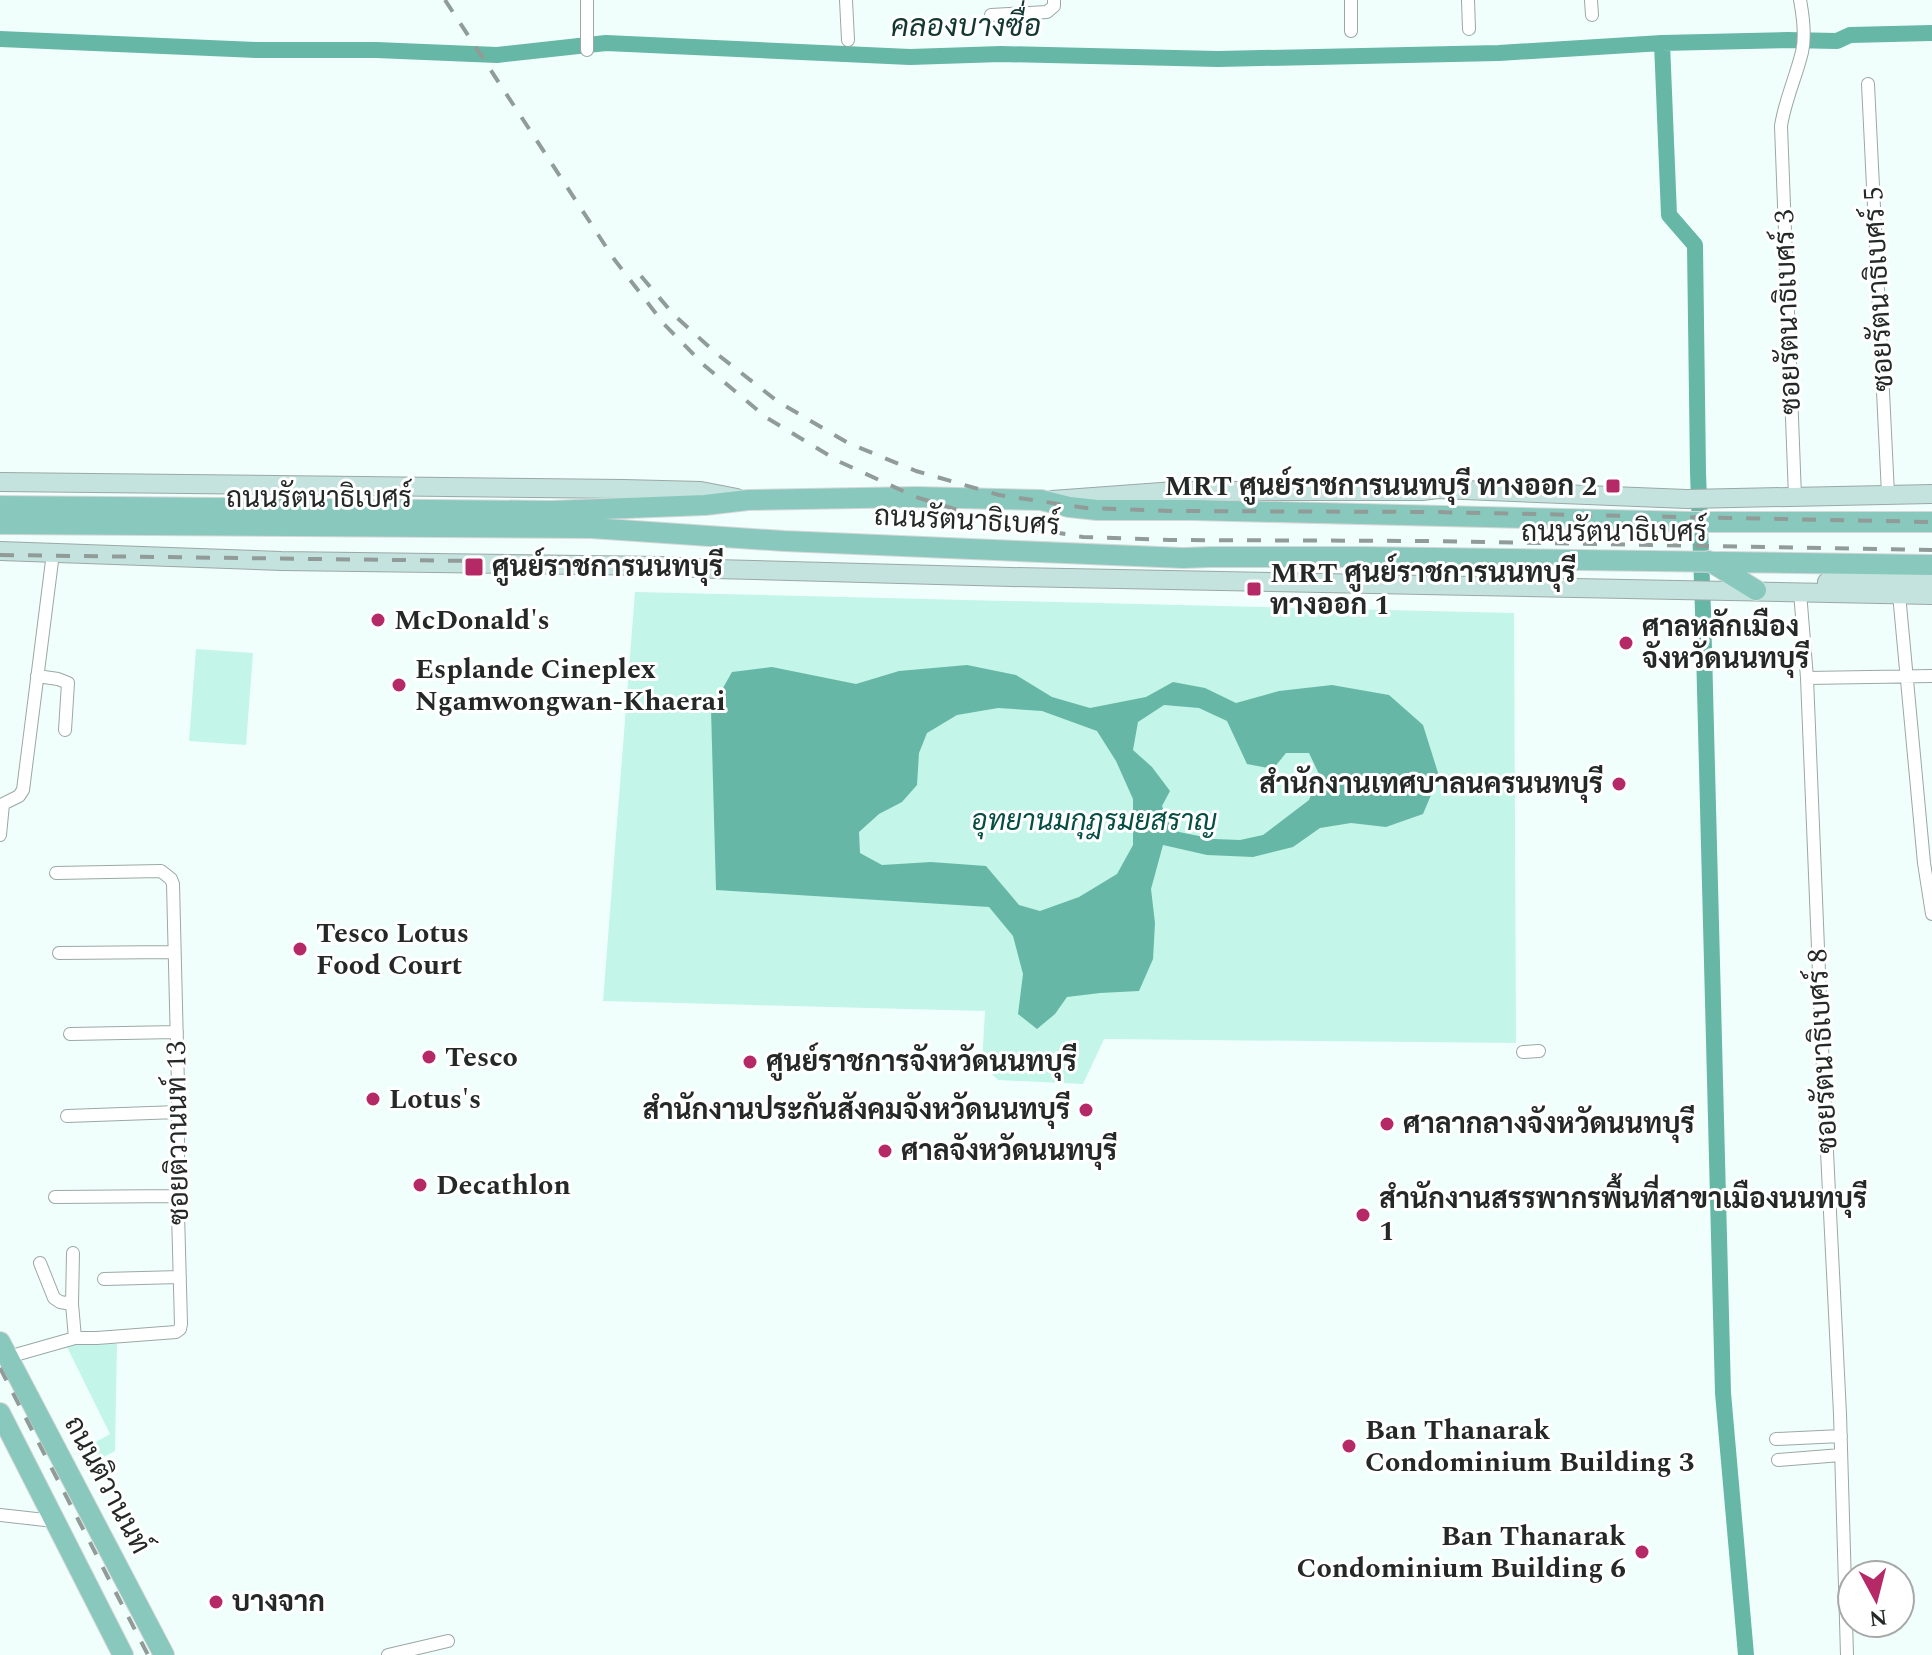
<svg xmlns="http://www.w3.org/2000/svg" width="1932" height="1655" viewBox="0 0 1932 1655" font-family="Spectral,Sarabun,serif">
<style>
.green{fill:#c3f5e9}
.water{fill:#67b7a7;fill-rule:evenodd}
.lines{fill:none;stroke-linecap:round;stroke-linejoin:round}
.canal{stroke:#67b7a7;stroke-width:16}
.minor-casing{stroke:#9ba8a5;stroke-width:14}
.secondary-casing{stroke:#9ba8a5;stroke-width:20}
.primary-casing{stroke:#d8d8d8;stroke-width:22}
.minor{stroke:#fff;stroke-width:12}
.secondary{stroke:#c4e3de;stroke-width:18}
.primary{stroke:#89c8bd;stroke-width:20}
.rail{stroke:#919b98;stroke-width:4;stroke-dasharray:14 14;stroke-linecap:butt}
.poi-dot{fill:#b52a66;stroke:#fff;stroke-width:3}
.labels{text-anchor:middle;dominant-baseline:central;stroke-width:6;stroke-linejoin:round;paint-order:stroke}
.street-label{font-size:28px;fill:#242927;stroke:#fff}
.poi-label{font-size:28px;font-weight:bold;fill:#242927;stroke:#fff;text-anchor:start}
.park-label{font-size:28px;font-style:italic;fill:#044e43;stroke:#fff}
.water-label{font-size:30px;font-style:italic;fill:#123831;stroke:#fff}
</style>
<rect width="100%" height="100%" fill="#f1fffc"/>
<path class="green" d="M635,592L1514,613L1516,1043L1104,1039L1083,1084L998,1080L982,1064L985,1011L603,1001Z
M196,649L253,653L246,745L189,741Z
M117,1344L115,1451L86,1466L78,1452L110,1434L66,1345Z"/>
<path class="water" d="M967,665L1016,675L1052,697L1090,708L1146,697L1173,682L1205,688L1236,703L1279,691L1332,685L1389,695L1423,725L1439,776L1423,814L1386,827L1351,823L1320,828L1293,847L1253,857L1207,855L1163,845L1151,889L1155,923L1153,959L1139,991L1100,993L1067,997L1055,1014L1037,1029L1018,1014L1023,974L1013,936L989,907L716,890L711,709L732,672L772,667L856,684L899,671ZM1164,705L1199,708L1227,721L1247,764L1273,769L1286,753H1309L1319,774L1309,800L1263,835L1240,840L1214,839L1179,832L1168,822L1162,806L1170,791L1152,767L1133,750L1138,722ZM998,708L1042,711L1097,731L1116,761L1133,799V845L1117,874L1079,897L1040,911L1019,905L986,866L931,862L882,865L860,853L859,832L879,814L902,802L917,785L919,753L927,733L957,715Z"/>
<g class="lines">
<path class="canal" d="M0,39L257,50H376L497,55L606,43L910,57L1001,54L1218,59L1499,53L1662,43L1787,40L1837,41L1850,35L1932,33
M1662,43L1669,215L1695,245L1698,472L1703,611L1723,1393L1746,1655"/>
<defs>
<path id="minor" d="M846,0L848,40
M1351,0V31
M1468,0L1469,29
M1591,0L1592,15
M991,15L1047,12L1054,6V0
M587,50V0
M1868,84L1888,494
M1795,497L1781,126C1785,100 1796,77 1802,52C1806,35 1803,16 1800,0
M1800,592L1807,678L1823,1071L1840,1414L1847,1655
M1899,594L1924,863L1932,914
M37,676L58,679L68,683L65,730
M1807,678L1932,676
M0,835L3,804L19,796L23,790L53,553
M59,953L174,952
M70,1034L177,1032
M1523,1052L1539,1051
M67,1116L178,1112
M55,1197L178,1196
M73,1253L72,1304L75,1338
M40,1263L54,1298L60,1302L72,1304
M104,1279L180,1277
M8,1357L75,1338H97L176,1332L180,1329L181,1324L178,1213V1086L173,884L171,879L161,871L56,873
M1776,1439L1841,1436
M1778,1460L1841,1455
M0,1515L54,1521
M388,1655L448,1641"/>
<path id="secondary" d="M0,482L624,489L701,491L737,498
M1052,500L1175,491H1422L1438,489L1687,499L1932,494
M0,551L281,561L660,566L715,569L1011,577L1932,595
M1827,582L1865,579H1932"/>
<path id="primary" d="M0,506L550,511L705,505L748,500L917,497L1041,500L1069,507L1097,510H1192L1692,522H1932
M0,524L591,528L784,541L1183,558L1211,557H1363L1932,565
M1709,561L1756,590
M0,1342L164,1655
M0,1413L123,1655"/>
</defs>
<use href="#minor" class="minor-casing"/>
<use href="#secondary" class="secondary-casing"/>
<use href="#primary" class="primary-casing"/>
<use href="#minor" class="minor"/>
<use href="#secondary" class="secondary"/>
<use href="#primary" class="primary"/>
<path class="rail" d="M445,0L614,259L664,324L705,366L767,418L840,462L916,497L999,523L1083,537L1170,540L1432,541L1932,550
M641,276L674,315L717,354L777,401L848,443L916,471L999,495L1086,508L1170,511L1432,512L1932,522
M0,555L476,561
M0,1368L148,1655"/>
</g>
<g class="poi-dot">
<rect x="1605" y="478" width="16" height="16" rx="4"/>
<rect x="464" y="557" width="20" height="20" rx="4"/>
<rect x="1246" y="581" width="16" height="16" rx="4"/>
<circle cx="378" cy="620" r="8"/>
<circle cx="1626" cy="643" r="8"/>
<circle cx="399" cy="685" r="8"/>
<circle cx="1619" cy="784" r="8"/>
<circle cx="300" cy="949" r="8"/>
<circle cx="429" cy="1057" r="8"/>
<circle cx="750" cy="1062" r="8"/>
<circle cx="373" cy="1099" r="8"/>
<circle cx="1086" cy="1110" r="8"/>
<circle cx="1387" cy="1124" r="8"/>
<circle cx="885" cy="1151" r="8"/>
<circle cx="420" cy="1185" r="8"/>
<circle cx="1363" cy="1215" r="8"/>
<circle cx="1349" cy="1446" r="8"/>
<circle cx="1642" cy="1552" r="8"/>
<circle cx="216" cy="1602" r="8"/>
</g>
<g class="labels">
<g class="street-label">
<text transform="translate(1879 289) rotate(-93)">ซอยรัตนาธิเบศร์ 5</text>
<text transform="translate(1788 312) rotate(-92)">ซอยรัตนาธิเบศร์ 3</text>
<text x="319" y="498">ถนนรัตนาธิเบศร์</text>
<text transform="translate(967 521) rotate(3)">ถนนรัตนาธิเบศร์</text>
<text x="1614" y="532">ถนนรัตนาธิเบศร์</text>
<text transform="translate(1823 1051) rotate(-93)">ซอยรัตนาธิเบศร์ 8</text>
<text transform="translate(178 1133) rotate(-91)">ซอยติวานนท์ 13</text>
<text transform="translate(107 1485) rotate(62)">ถนนติวานนท์</text>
</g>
<g class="poi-label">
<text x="1597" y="486" text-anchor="end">MRT ศูนย์ราชการนนทบุรี ทางออก 2</text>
<text x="492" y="567">ศูนย์ราชการนนทบุรี</text>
<text x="1270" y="573">MRT ศูนย์ราชการนนทบุรี<tspan x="1270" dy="32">ทางออก 1</tspan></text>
<text x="394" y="620">McDonald's</text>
<text x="1642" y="627">ศาลหลักเมือง<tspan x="1642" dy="32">จังหวัดนนทบุรี</tspan></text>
<text x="415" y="669">Esplande Cineplex<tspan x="415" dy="32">Ngamwongwan-Khaerai</tspan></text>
<text x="1603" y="784" text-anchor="end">สำนักงานเทศบาลนครนนทบุรี</text>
<text x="316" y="933">Tesco Lotus<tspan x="316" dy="32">Food Court</tspan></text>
<text x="445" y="1057">Tesco</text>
<text x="766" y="1062">ศูนย์ราชการจังหวัดนนทบุรี</text>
<text x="389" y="1099">Lotus's</text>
<text x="1070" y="1110" text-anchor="end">สำนักงานประกันสังคมจังหวัดนนทบุรี</text>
<text x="1403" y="1124">ศาลากลางจังหวัดนนทบุรี</text>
<text x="901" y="1151">ศาลจังหวัดนนทบุรี</text>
<text x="436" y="1185">Decathlon</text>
<text x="1379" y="1199">สำนักงานสรรพากรพื้นที่สาขาเมืองนนทบุรี<tspan x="1379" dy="32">1</tspan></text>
<text x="1365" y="1430">Ban Thanarak<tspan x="1365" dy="32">Condominium Building 3</tspan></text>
<text x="1626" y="1536" text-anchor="end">Ban Thanarak<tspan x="1626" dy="32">Condominium Building 6</tspan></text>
<text x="232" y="1602">บางจาก</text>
</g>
<g class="park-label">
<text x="1094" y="821">อุทยานมกุฎรมยสราญ</text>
</g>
<g class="water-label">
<text x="966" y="27">คลองบางซื่อ</text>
</g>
</g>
<g transform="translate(1876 1599) rotate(173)"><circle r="38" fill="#ffffff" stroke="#a7a9a9" stroke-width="2"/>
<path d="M0-6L14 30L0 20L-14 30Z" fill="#b52a66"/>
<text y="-12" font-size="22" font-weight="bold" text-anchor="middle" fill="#242927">N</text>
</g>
</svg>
